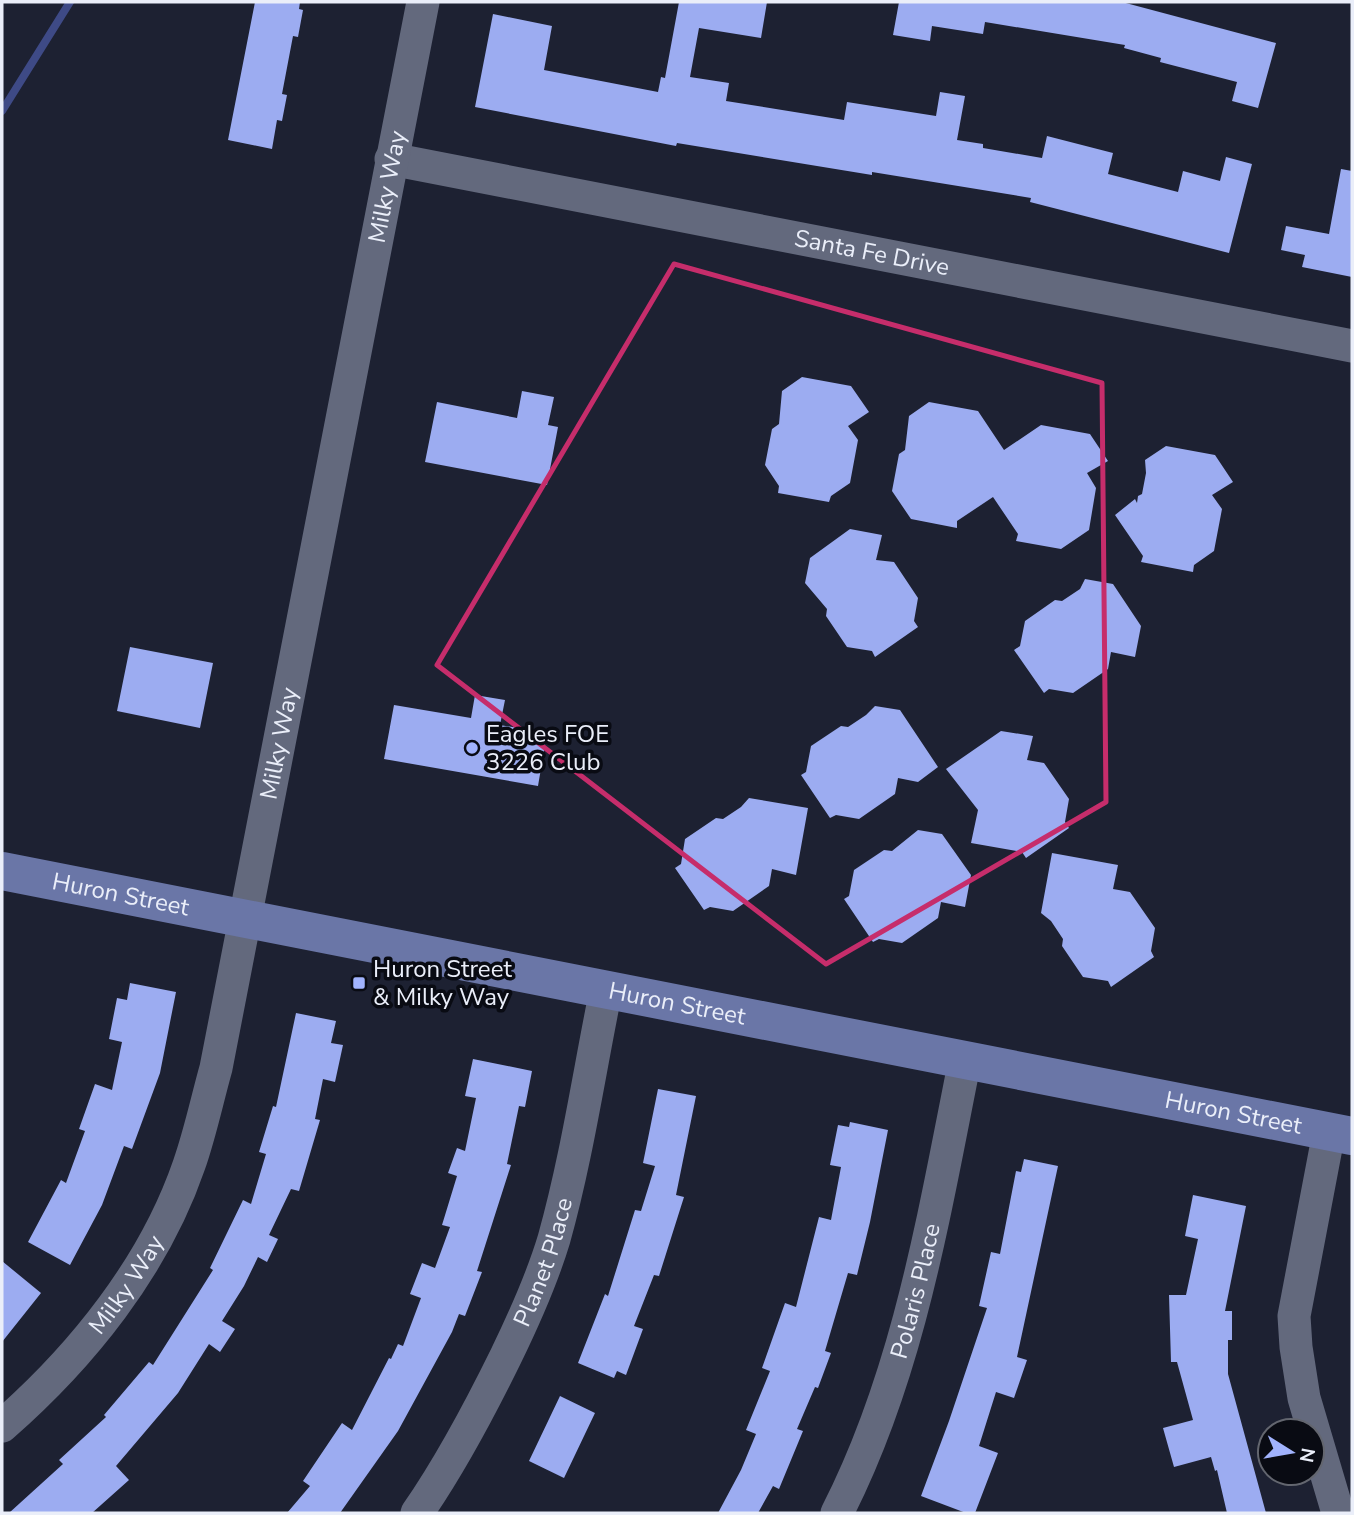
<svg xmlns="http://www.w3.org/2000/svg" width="1354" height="1515" viewBox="0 0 1354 1515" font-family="'Nunito Sans',sans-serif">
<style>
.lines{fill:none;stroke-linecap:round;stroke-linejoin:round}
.stream{stroke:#3e4a86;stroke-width:8}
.building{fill:#9cacf1}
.minor{stroke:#63697d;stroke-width:33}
.major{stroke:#6a76a7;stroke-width:38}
.marked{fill:none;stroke:#c62d6b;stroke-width:5;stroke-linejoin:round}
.poi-dot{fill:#a1b3fd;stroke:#090b13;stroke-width:2.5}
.labels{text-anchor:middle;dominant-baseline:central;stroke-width:7;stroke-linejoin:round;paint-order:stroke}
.street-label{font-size:24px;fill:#eaeef9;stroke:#090b13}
.poi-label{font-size:24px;fill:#eaeef9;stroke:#090b13;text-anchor:start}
</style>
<rect width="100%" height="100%" fill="#1d2132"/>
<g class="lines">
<path class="stream" d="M2,111L70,2"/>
</g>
<path class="building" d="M255,2H300L299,9L303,10L298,37L293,36L282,94L287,95L282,121L277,120L272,149L228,140Z
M679,2H767L761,38L699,28L690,77L729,83L726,101L844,120L847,102L936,116L940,92L965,96L957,140L983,144V148L1042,158L1047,136L1113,153L1108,174L1178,192L1183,171L1220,181L1226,157L1252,164L1229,253L1030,202L1031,198L872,172V175L677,143L676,146L475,107L493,14L552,26L544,70L658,92L661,77L665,78Z
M899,2H1122L1276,43L1258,108L1232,101L1237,82L1160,62L1161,58L1124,48L1125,45L985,22L983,34L932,26L930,41L893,35Z
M1341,169L1352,171V277L1302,267L1305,255L1281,250L1286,226L1329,234Z
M802,377L851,386L869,412L848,426L858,440L850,483L831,496L829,502L778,493L779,486L765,465L772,429L779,424L782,391Z
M522,391L554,397L548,425L558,427L547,485L425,462L437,402L517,418Z
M929,402L978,411L1004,450L1041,425L1090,434L1108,461L1087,473L1096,488L1089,530L1061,549L1016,541L1018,534L993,497L957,521V528L911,519L892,491L899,454L905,450L909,416Z
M1166,446L1215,455L1233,482L1212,495L1222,509L1214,551L1194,565L1193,572L1141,562L1143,556L1115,515L1135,499L1137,503L1138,496L1142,494L1146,473L1145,460Z
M850,529L882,535L876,560L894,562L918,598L914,621L918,627L875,657L872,651L847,647L826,616L827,609L805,583L810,558Z
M1085,579L1113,584L1141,626L1135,657L1111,652L1108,669L1073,693L1049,689L1044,693L1014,650L1020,646L1025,621L1055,600L1062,601L1080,589Z
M130,647L213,663L200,728L117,711Z
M475,695L505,700L500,725L547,733L538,786L384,759L394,705L471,718Z
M875,706L900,710L938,767L918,782L898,778L895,794L859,819L836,815L830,818L801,775L806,772L811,746L841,726L848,727L866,715Z
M1001,731L1033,736L1027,760L1044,763L1069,799L1065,822L1069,828L1026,858L1022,852L971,843L978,810L946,769Z
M749,798L808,808L796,875L772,869L769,886L733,911L710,907L704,910L675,868L681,864L685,839L716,818L723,819L741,807Z
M918,830L942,834L971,875L965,907L941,902L938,918L902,943L879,939L873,942L844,899L849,896L854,870L884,850L892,851Z
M1052,853L1118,865L1113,889L1130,892L1155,928L1151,951L1154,957L1111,987L1108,981L1083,977L1062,946L1063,939L1051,921L1041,913Z
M130,983L176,992L160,1073L132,1149L124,1146L102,1205L70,1265L28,1242L61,1180L66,1183L85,1131L79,1129L95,1084L112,1090L122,1042L109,1039L117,998L127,1000Z
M296,1013L336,1021L331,1043L343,1045L335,1082L323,1079L315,1119L320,1120L299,1191L291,1189L269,1235L278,1239L267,1262L258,1257L244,1286L222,1321L235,1329L220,1352L209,1344L178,1393L116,1466L129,1480L92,1513H9L63,1464L59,1460L106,1417L104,1415L149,1362L153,1365L213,1270L210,1268L243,1200L251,1204L266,1154L259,1152L273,1106L276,1107Z
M473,1059L532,1071L525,1107L519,1106L507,1164L511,1165L477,1271L482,1272L465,1316L459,1314L452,1332L398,1431L340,1513H287L310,1486L303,1481L342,1423L352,1430L389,1358L391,1359L398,1344L403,1346L421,1298L410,1294L422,1263L435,1268L450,1227L442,1225L457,1176L448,1173L457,1148L465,1151L476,1098L465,1096Z
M658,1089L696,1096L676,1195L684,1197L659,1276L654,1275L634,1326L643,1329L626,1375L617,1371L614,1378L578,1363L605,1294L608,1296L635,1210L641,1211L655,1166L643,1163Z
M850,1122L888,1130L870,1222L857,1275L848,1273L825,1351L831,1353L818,1388L815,1387L797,1429L803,1431L779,1489L773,1486L758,1513H718L741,1470L756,1434L746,1430L770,1371L762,1368L785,1303L796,1307L819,1217L831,1220L841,1167L830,1165L838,1125L849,1127Z
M1024,1159L1058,1166L1017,1357L1027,1360L1014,1398L996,1392L979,1446L998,1453L975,1513H966L921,1496L949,1421L987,1308L979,1306L991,1252L1000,1254L1016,1171L1021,1172Z
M1193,1195L1246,1206L1225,1311H1232V1340H1228V1374L1266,1513H1227L1217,1470L1215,1471L1211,1457L1174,1467L1163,1428L1193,1420L1177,1362H1171L1169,1295H1186L1198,1239L1185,1236Z
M2,1261L41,1293L2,1342Z
M560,1396L595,1413L564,1478L529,1461Z"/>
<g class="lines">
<g class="minor">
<path id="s1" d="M391,159L1352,346"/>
<path d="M1329,1132L1294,1316L1296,1347L1304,1398L1338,1513"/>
<path id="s2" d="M2,1426C81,1357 154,1267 189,1165C200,1134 207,1100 216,1068L423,2"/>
<path id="s3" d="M417,1513C451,1464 479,1411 506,1356C524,1319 542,1279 554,1239C577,1157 589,1073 606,990"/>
<path id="s4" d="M837,1513C909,1372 934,1214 965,1060"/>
</g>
<path class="major" id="s5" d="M2,871L1352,1136"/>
</g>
<path class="marked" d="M674,264L1102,383L1106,802L826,964L437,665Z"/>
<g class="poi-dot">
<circle cx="472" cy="748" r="7"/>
<rect x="352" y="976" width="14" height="14" rx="3.5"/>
</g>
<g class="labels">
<g class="street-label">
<text stroke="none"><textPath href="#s2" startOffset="1323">Milky Way</textPath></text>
<text stroke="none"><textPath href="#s1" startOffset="490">Santa Fe Drive</textPath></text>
<text stroke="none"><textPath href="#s2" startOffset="756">Milky Way</textPath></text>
<text stroke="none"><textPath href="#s5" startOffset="121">Huron Street</textPath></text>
<text stroke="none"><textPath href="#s5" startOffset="688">Huron Street</textPath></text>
<text stroke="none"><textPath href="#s5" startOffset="1255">Huron Street</textPath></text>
<text stroke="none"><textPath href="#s3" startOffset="282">Planet Place</textPath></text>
<text stroke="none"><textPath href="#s2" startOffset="189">Milky Way</textPath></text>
<text stroke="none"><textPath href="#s4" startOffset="236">Polaris Place</textPath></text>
</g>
<g class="poi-label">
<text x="486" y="734">Eagles FOE<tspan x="486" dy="28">3226 Club</tspan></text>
<text x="373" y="969">Huron Street<tspan x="373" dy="28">&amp; Milky Way</tspan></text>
</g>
</g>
<rect width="1354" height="1515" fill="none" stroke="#eaeef9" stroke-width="7"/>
<g transform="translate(1291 1452) rotate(101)"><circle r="33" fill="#090b13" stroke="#63666f" stroke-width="2"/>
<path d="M0-5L12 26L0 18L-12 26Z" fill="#a1b3fd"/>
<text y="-10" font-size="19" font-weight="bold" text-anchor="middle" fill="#eaeef9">N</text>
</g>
</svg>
